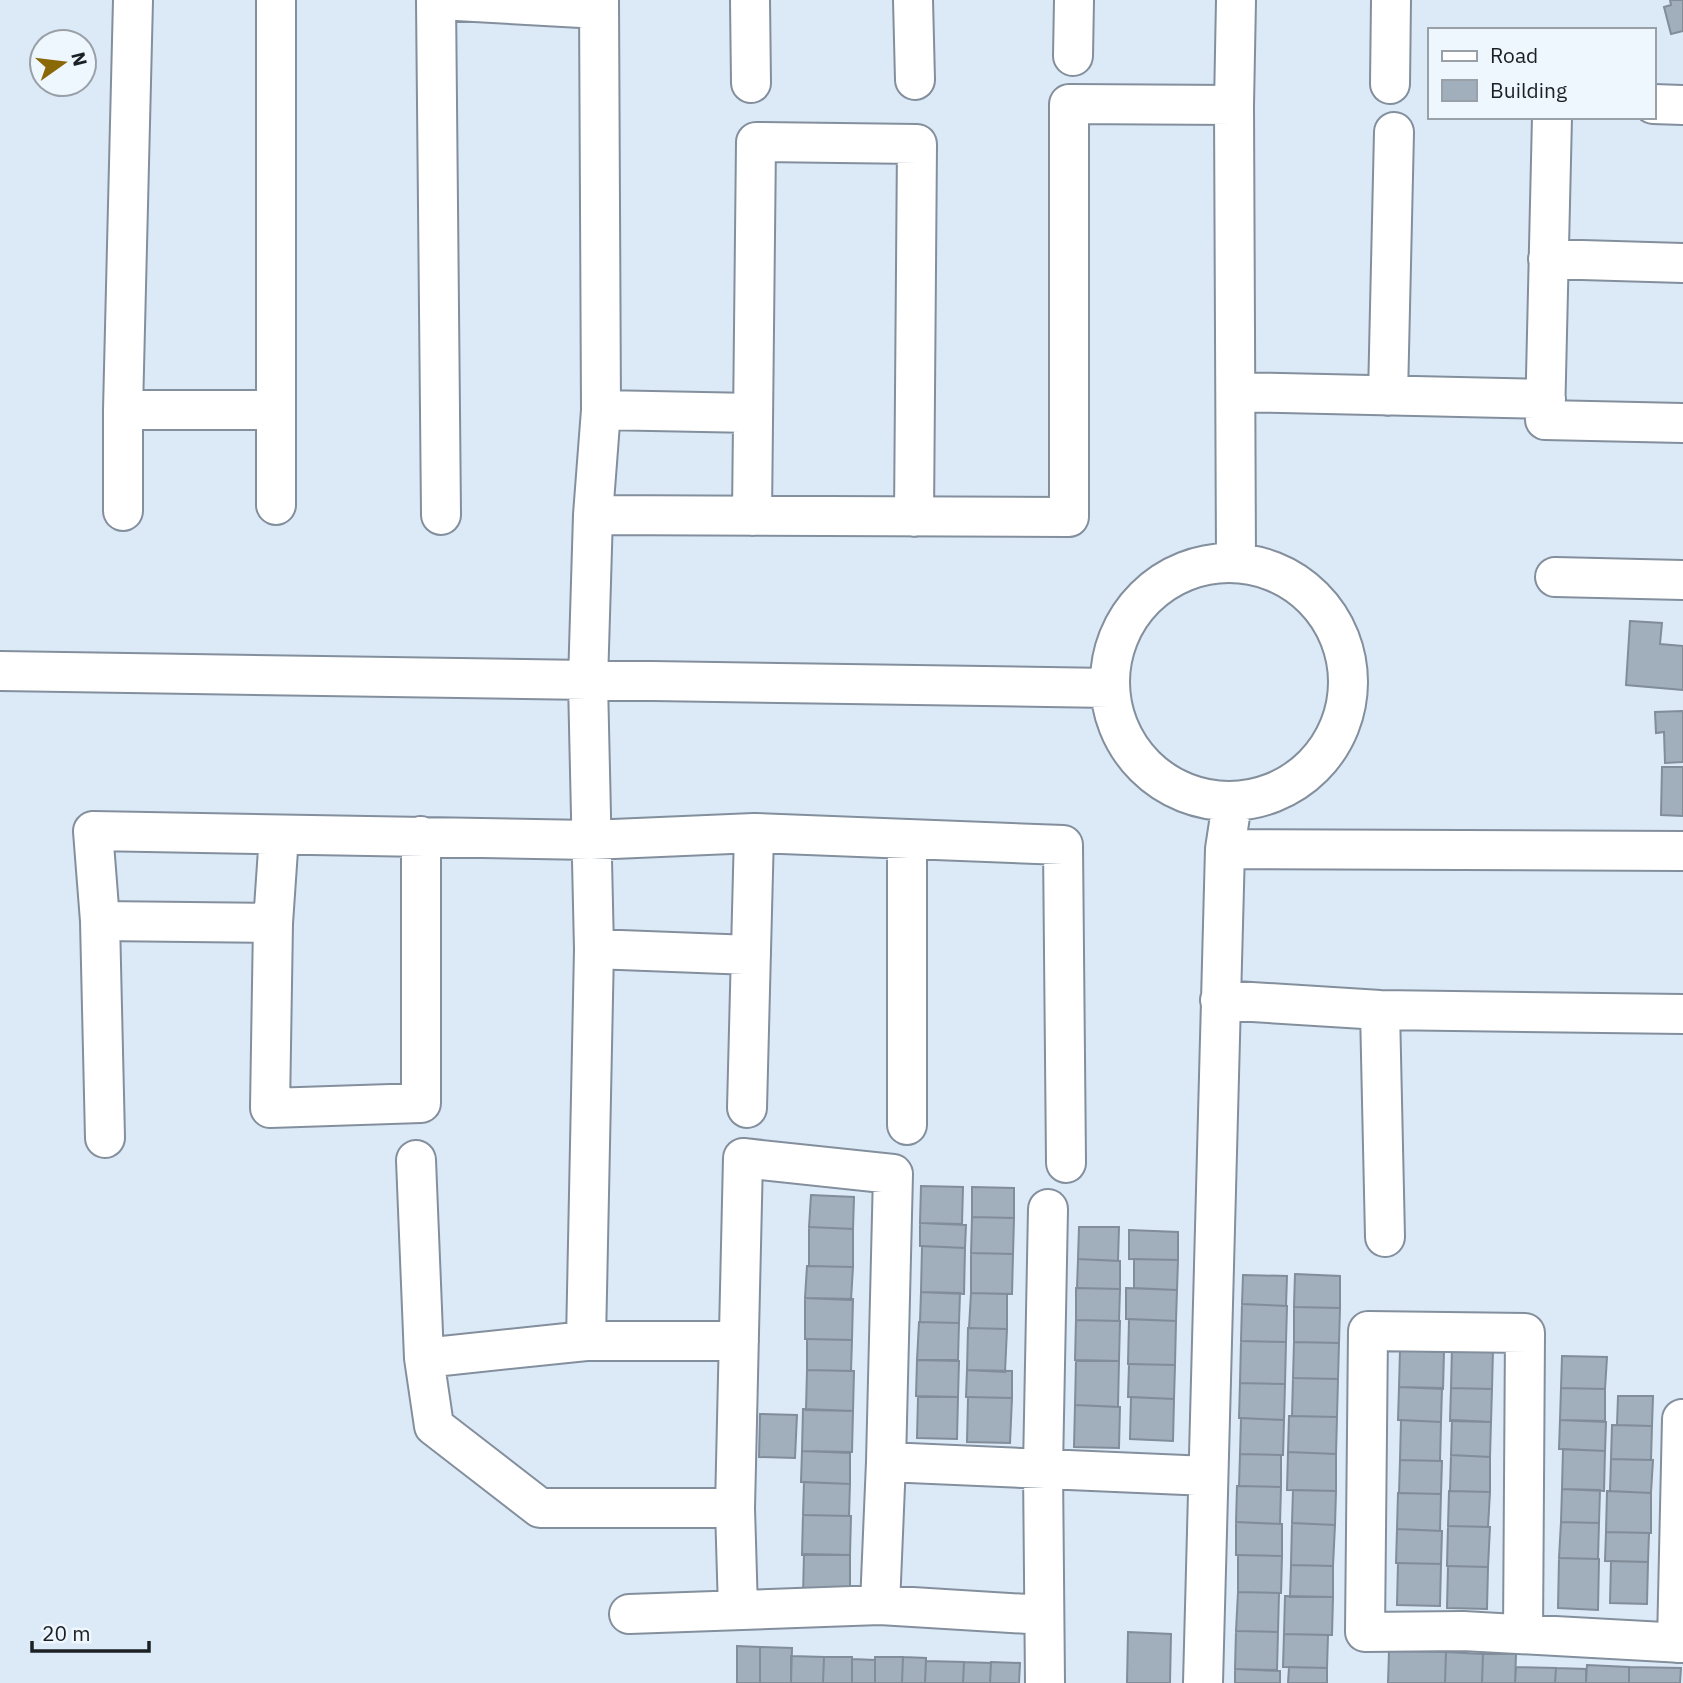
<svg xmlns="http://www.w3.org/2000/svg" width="1683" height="1683" viewBox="0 0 1683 1683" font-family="'IBM Plex Sans',sans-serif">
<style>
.building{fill:#a1aebb;stroke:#818d99;stroke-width:2}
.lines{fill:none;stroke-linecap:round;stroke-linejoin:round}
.street-casing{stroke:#838f9c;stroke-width:42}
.street{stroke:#fff;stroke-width:38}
</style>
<rect width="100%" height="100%" fill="#dce9f7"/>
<path class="building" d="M1670,0H1683V31L1671,34L1664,7L1671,5Z
M1630,621L1662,623L1660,644L1683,646V690L1626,685Z
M1683,711V762L1665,763L1664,732L1656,733L1655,712Z
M1662,767H1683V816L1661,815Z
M921,1186L963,1187L962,1224L920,1223Z
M972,1187L1014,1188V1218L972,1217Z
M811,1195L854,1197L853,1229L809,1227Z
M972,1217L1014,1218L1013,1254L971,1253Z
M920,1223L966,1225L965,1248L920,1246Z
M809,1227L853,1229V1267L809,1266Z
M1079,1227H1119L1118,1261L1078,1259Z
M1129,1230L1178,1232V1260L1129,1259Z
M922,1246L965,1248L964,1294L921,1292Z
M971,1253L1013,1254L1012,1294L971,1293Z
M1078,1259L1120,1261V1289L1077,1288Z
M1134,1259L1178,1260L1177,1290L1134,1288Z
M807,1266L853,1267L851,1300L805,1298Z
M1295,1274L1340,1276V1308L1294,1307Z
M1243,1275L1287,1276L1286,1306L1242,1304Z
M1076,1288L1120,1289L1119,1321L1076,1320Z
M1126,1288L1177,1290L1176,1321L1126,1319Z
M921,1292L960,1293L959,1323L920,1322Z
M971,1293L1007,1294V1329L969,1328Z
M805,1298L853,1299L852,1340L805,1339Z
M1242,1304L1287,1306L1286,1342L1241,1341Z
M1294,1307L1340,1308L1339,1343L1294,1342Z
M1129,1319L1176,1321L1175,1365L1128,1364Z
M1076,1320L1120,1321L1119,1361L1075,1360Z
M919,1322L959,1323L958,1360H917Z
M968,1328L1007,1329L1005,1372L967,1370Z
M807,1339L852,1340L851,1371L807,1370Z
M1241,1341L1286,1342L1285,1384L1240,1383Z
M1294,1342L1339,1343L1338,1379L1293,1378Z
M1452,1347L1493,1349L1492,1389L1451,1388Z
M1400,1350L1444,1352L1443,1389L1399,1387Z
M1562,1356L1607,1357L1605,1389L1561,1388Z
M917,1360L959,1361L958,1397L916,1396Z
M1076,1361H1119L1118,1407L1075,1405Z
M1129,1364L1175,1365L1174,1399L1128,1397Z
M807,1370L854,1371L853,1411L806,1410Z
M967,1370L1012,1371V1398L966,1397Z
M1293,1378L1338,1379L1337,1417L1292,1416Z
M1240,1383L1285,1384L1284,1420L1239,1418Z
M1399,1387L1442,1388L1441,1422L1398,1420Z
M1451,1388L1492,1389L1491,1422L1450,1421Z
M1561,1388L1605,1389V1421L1560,1420Z
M1618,1396H1653L1652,1426L1617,1425Z
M918,1397H958L957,1439L917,1438Z
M968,1397L1012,1398L1010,1443L967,1442Z
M1131,1397L1174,1399L1173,1441L1130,1439Z
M1075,1405L1120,1407L1119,1448L1074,1447Z
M803,1409L853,1411L852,1452L802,1451Z
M760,1414L797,1415L795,1458L759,1457Z
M1289,1416L1337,1417L1336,1454L1288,1452Z
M1241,1418L1284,1420L1283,1455L1240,1454Z
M1401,1420L1441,1422L1440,1461L1400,1460Z
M1452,1420L1491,1422L1490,1457L1451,1455Z
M1560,1420L1606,1422L1605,1451L1559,1449Z
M1612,1425L1652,1426L1651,1460L1611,1459Z
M1563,1449L1605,1451L1604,1491L1562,1489Z
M802,1451L850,1453V1484L801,1482Z
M1288,1452L1336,1454V1491L1287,1490Z
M1240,1454L1281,1455V1487L1239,1486Z
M1451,1455L1490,1457V1492L1450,1491Z
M1611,1459L1653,1460L1651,1493L1610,1491Z
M1400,1460L1442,1461L1441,1494L1399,1493Z
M804,1482L850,1484L849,1516L803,1515Z
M1237,1486L1281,1487L1280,1524L1236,1522Z
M1562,1489L1600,1490L1599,1523L1561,1522Z
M1293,1490L1336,1491L1335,1525L1292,1523Z
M1449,1491L1490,1492L1488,1527L1448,1526Z
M1607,1491L1651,1493V1533L1606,1532Z
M1398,1493L1441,1494L1440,1531L1397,1529Z
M803,1515L851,1516L850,1555H802Z
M1236,1522L1282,1524V1556L1236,1555Z
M1561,1522L1599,1523L1598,1559L1559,1558Z
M1292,1523L1335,1525L1333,1566L1291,1565Z
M1448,1526L1490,1527L1488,1567L1447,1566Z
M1397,1529L1442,1531L1441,1564L1396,1563Z
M1606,1532L1649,1533L1648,1562L1605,1561Z
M804,1554L850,1555V1597L803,1596Z
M1238,1555L1282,1556L1281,1593L1238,1592Z
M1559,1558L1599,1559L1598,1610L1558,1608Z
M1611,1561L1648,1562L1647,1604L1610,1603Z
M1398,1563L1441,1564L1440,1606L1397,1605Z
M1291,1565L1333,1566V1597H1290Z
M1448,1566L1488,1567L1487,1609L1447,1608Z
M1238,1592L1279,1593L1278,1632L1236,1631Z
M1285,1596L1333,1597L1332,1635L1284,1634Z
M1236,1631L1278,1632L1277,1670L1235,1669Z
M1128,1632L1171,1634L1170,1683H1127Z
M1284,1634L1328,1635L1327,1668L1283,1667Z
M737,1646L760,1647V1683H737Z
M760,1647L792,1648L791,1683H760Z
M1389,1651L1446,1652L1445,1683H1388Z
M1446,1652L1483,1654L1482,1683H1445Z
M1483,1654H1516L1515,1683H1482Z
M791,1656L824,1657L823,1683H791Z
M824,1657H852V1683H823Z
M875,1657H903L902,1683H875Z
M903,1657L926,1658L925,1683H902Z
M852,1659L875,1660V1683H852Z
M926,1661L964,1662L963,1683H925Z
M964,1662L991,1663L990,1683H963Z
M991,1662L1020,1663L1019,1683H990Z
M1587,1665L1629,1667V1683H1586Z
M1289,1667L1327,1668V1683H1288Z
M1516,1667L1556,1668L1555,1683H1515Z
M1629,1667L1681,1668L1680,1683H1629Z
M1556,1668L1586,1669V1683H1555Z
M1235,1669L1280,1671V1683H1235Z"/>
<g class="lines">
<defs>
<path id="street" d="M436,0L441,515
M439,0L599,9
M750,0L751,83
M913,0L915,80
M1073,56L1074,0
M1390,84L1391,0
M1653,104L1683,105
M1234,105L1236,0
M1552,117L1545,420L1683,423
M1548,259L1683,263
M1237,392L1546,399
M1388,396L1394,132
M123,410H276
M601,410L753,413
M276,505V0
M123,511V410L133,0
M593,515L1069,517V104L1234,105L1236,561
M752,516L756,142L917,144L914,517
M1110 682a119 119 0 1 1 238 0a119 119 0 1 1-238 0Z
M1555,577L1683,580
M0,671L1109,688
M279,835L273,923L270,1108L421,1103V836
M907,839V1125
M1225,849L1683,851
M100,921L273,923
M594,949L751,955
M1220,1000L1380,1010L1683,1014
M1380,1010L1385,1237
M747,1108L754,833
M105,1138L100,921L93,831L590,840L754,833L1063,845L1066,1163
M416,1160L424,1358L434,1426L540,1508H735
M586,1341L594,949L588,682L593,515L601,410L599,0
M424,1358L586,1341H739
M886,1462L1208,1476
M738,1610L735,1508L743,1158L893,1174L886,1462L880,1605
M629,1614L880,1605L1044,1615
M1523,1634L1525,1333L1368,1331L1365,1632L1463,1631L1683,1643
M1677,1643L1682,1419
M1045,1683L1043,1468L1048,1209
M1203,1683L1225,849L1232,803"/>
</defs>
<use href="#street" class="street-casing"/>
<use href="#street" class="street"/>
</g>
<rect x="1428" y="28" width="228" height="91" fill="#eef6fe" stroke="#9aa0a7" stroke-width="2"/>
<rect x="1442" y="51" width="35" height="10" fill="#ffffff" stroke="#9aa0a7" stroke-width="2"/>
<text x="1490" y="63" font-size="21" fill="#1b2025">Road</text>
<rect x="1442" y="80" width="35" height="21" fill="#a1aebb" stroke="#9aa0a7" stroke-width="2"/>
<text x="1490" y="98" font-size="21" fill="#1b2025">Building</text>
<g transform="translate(63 63) rotate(76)"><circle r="33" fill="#eef6fe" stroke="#9aa0a7" stroke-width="2"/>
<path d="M0-5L12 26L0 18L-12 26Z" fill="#896805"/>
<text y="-10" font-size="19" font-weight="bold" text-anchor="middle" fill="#1b2025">N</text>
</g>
<path d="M32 1641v10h117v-10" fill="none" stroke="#1b2025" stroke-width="3.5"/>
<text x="42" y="1641" font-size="21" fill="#1b2025" stroke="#eef6fe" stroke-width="5" paint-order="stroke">20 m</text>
</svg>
